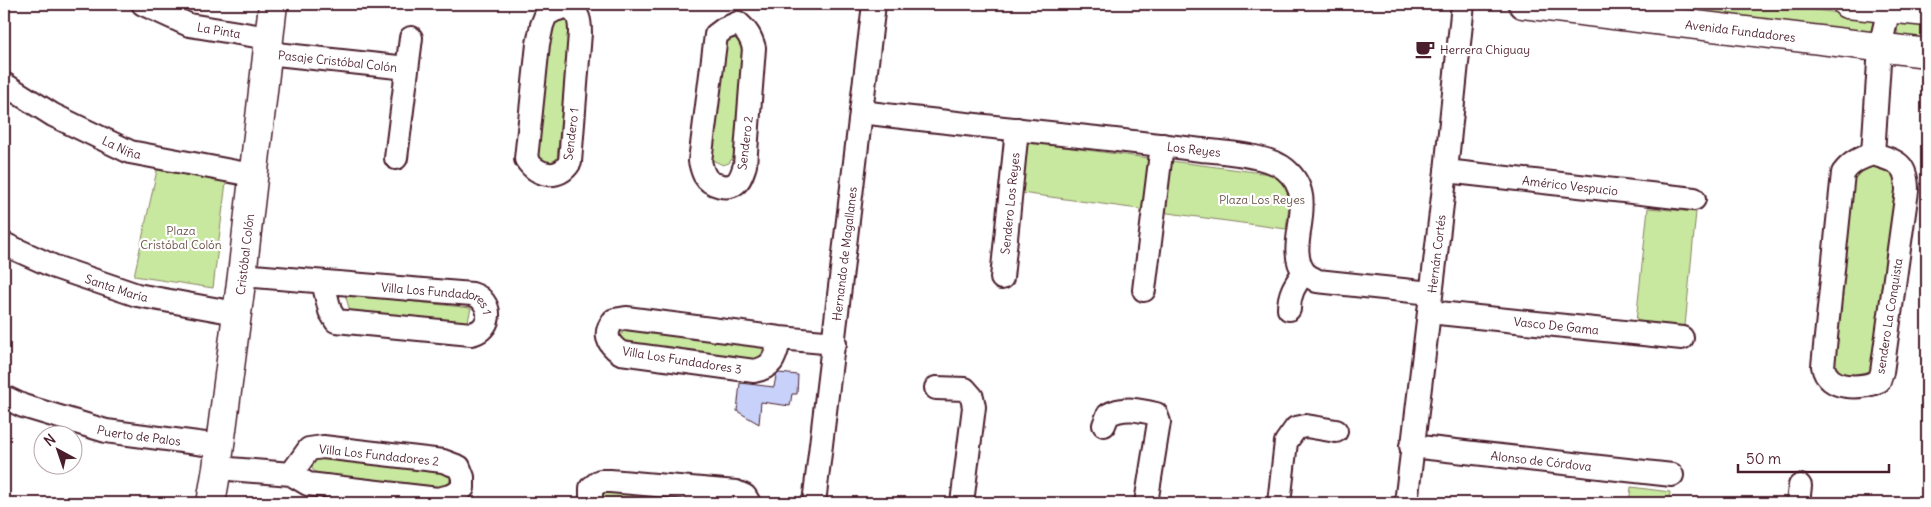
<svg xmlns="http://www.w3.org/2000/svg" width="1931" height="507" viewBox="0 0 1931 507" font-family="Delius,sans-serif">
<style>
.green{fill:#c8e79f;stroke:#898365}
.building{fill:#c7d1f9;stroke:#4a1f2b}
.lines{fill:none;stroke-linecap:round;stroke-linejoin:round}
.minor-casing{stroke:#4a1f2b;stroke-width:26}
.tertiary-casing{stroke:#4a1f2b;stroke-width:31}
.minor{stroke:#fff;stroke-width:22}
.tertiary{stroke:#fff;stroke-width:28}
.labels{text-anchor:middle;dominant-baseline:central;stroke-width:4.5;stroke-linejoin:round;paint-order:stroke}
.street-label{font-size:12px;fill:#4a1f2b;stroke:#fff}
.poi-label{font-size:12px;fill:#4a1f2b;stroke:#fff;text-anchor:start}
.park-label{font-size:12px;fill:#6a5148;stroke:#fff}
</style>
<rect width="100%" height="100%" fill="#fff"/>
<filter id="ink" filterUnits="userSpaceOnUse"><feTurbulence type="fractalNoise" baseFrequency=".02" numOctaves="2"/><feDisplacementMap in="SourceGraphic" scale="10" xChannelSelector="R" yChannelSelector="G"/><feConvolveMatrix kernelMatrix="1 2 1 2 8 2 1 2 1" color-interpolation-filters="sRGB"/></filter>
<g filter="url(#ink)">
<path class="green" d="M1590,4H1765L1873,17L1875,27L1870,38Z
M557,14L571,20L557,159L550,167L534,155L552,18Z
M1905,17L1927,20V45L1899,41L1897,27Z
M734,31L748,42L734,156L729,163L723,165L710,159L723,39Z
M1026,142L1270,174L1279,177L1291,191L1286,229L1021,193Z
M1860,166L1892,168L1899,175L1876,367L1869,378L1833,374L1848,185Z
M157,170L226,182L213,288L134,276Z
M1648,208L1696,212L1685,326L1636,321Z
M345,294L471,308L467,326L351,315Z
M624,329L763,343V353L757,361L629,350L620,338Z
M318,454L446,469L451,475L449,483L443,487L318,474L312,469V460Z
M1631,487L1670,492L1669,503H1629Z
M600,491L737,503H597Z"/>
<path class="building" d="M779,373L798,375L797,394H792L790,406L761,402L759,424L737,411L740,383L774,387L776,376Z"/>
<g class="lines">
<defs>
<g id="minor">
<path id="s1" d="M143,4L189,25L269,38"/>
<path d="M569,6C579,14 580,21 580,33L570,162C559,181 537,176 526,159L538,44L542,25L546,15L555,10Z"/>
<path d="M738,23C747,31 751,37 754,48L745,165C743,171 741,179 736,183C728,190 710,185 705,176C702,171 701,165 700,161L716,35L724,29Z"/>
<path id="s2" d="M267,53L407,68"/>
<path id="s3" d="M4,84L53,115L130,152L252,175"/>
<path id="s4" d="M861,112C972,126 1083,135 1193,149C1217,152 1267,154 1285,169C1322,199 1283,244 1304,272C1307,276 1313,278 1317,281L1431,293"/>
<path d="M1873,154C1897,161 1907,163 1907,191L1882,372L1879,381C1861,389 1827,391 1823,366L1843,173C1851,162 1860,158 1873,154Z"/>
<path d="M1873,154L1880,47L1890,4"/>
<path d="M396,158L411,38"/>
<path id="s5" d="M1446,171L1694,199"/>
<path id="s6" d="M4,244L55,267L137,295L236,313"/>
<path id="s7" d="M242,275L472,294C475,295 480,297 482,300C494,313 487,331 471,334L336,321L330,311L323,282"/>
<path id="s8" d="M1002,278L1017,129"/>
<path d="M1144,290L1162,145"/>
<path d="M1289,309C1289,293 1295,285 1304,272"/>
<path id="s9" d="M1429,312L1682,338"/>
<path d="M780,338C775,356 775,367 754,371L621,353C607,344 603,333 614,320L626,318L780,338L835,343"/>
<path d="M936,388L965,389L972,397L974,407L962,503"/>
<path id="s10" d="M4,397L23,406L106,431L220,446"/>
<path d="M1104,425L1108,415C1123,406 1140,410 1156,414L1159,422L1146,503"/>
<path id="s11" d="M1411,446L1672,475"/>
<path d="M217,468L291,474L308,484L438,499L454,495L463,488V477L459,467L443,461L323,447L309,449L291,474"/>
<path d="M591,503V488L600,481H610L736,492L745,496L749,503"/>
<path id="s12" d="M814,503L874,4"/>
<path d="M1279,503L1286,442L1296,428L1306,426L1336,431"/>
<path id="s13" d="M1406,503L1446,171L1463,4"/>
<path d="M1798,503L1800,486"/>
</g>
<g id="tertiary">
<path id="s14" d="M1523,4L1927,53"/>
<path d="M1847,4L1927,12"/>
<path id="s15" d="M211,503L217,468L242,275L273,4"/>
</g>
</defs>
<use href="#minor" class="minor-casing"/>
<use href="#tertiary" class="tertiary-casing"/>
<use href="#minor" class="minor"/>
<use href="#tertiary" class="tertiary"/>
</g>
</g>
<defs>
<symbol id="cafe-bare" viewBox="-9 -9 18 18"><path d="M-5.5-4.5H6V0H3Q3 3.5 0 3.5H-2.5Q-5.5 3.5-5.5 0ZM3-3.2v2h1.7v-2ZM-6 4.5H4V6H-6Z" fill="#4a1f2b" stroke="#fff" stroke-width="2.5" paint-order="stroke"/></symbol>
</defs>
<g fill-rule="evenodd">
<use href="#cafe-bare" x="1411" y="35" width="28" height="28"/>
</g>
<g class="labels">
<g class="street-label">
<text stroke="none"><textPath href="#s1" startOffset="81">La Pinta</textPath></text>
<text stroke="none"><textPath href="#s14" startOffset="219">Avenida Fundadores</textPath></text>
<text stroke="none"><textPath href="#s2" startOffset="71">Pasaje Cristóbal Colón</textPath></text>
<text transform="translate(571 134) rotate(-83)">Sendero 1</text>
<text transform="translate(745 143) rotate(-83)">Sendero 2</text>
<text stroke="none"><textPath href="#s3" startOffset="134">La Niña</textPath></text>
<text stroke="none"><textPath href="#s4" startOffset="335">Los Reyes</textPath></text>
<text stroke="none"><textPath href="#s5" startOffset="125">Américo Vespucio</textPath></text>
<text stroke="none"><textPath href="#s8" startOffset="75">Sendero Los Reyes</textPath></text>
<text stroke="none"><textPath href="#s15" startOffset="251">Cristóbal Colón</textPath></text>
<text stroke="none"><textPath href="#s12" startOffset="251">Hernando de Magallanes</textPath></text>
<text stroke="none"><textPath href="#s13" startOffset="251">Hernán Cortés</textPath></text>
<text stroke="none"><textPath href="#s6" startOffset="121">Santa María</textPath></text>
<text stroke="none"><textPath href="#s7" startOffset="199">Villa Los Fundadores 1</textPath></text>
<text transform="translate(1889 316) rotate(-81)">sendero La Conquista</text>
<text stroke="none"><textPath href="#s9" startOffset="128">Vasco De Gama</textPath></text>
<text transform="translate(682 360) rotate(9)">Villa Los Fundadores 3</text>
<text stroke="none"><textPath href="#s10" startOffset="141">Puerto de Palos</textPath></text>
<text transform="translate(379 455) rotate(6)">Villa Los Fundadores 2</text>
<text stroke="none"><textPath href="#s11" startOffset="131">Alonso de Córdova</textPath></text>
</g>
<g class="poi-label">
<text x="1440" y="49">Herrera Chiguay</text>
</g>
<g class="park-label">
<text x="1262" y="199">Plaza Los Reyes</text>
<text x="181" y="230">Plaza<tspan x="181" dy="14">Cristóbal Colón</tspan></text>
</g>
</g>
<rect width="1931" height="507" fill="none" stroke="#fff" stroke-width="20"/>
<rect x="10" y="10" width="1911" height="487" fill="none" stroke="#4a1f2b" stroke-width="2" filter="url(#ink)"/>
<g transform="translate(58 450) rotate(320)"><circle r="24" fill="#ffffff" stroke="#b7a5aa"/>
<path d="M0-4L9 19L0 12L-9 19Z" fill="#4a1f2b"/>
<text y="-8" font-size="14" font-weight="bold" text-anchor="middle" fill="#4a1f2b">N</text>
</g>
<path d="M1738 464v8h151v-8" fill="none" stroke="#4a1f2b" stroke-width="2.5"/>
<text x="1746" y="464" font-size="15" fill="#4a1f2b" stroke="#ffffff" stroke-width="4" paint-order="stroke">50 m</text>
</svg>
